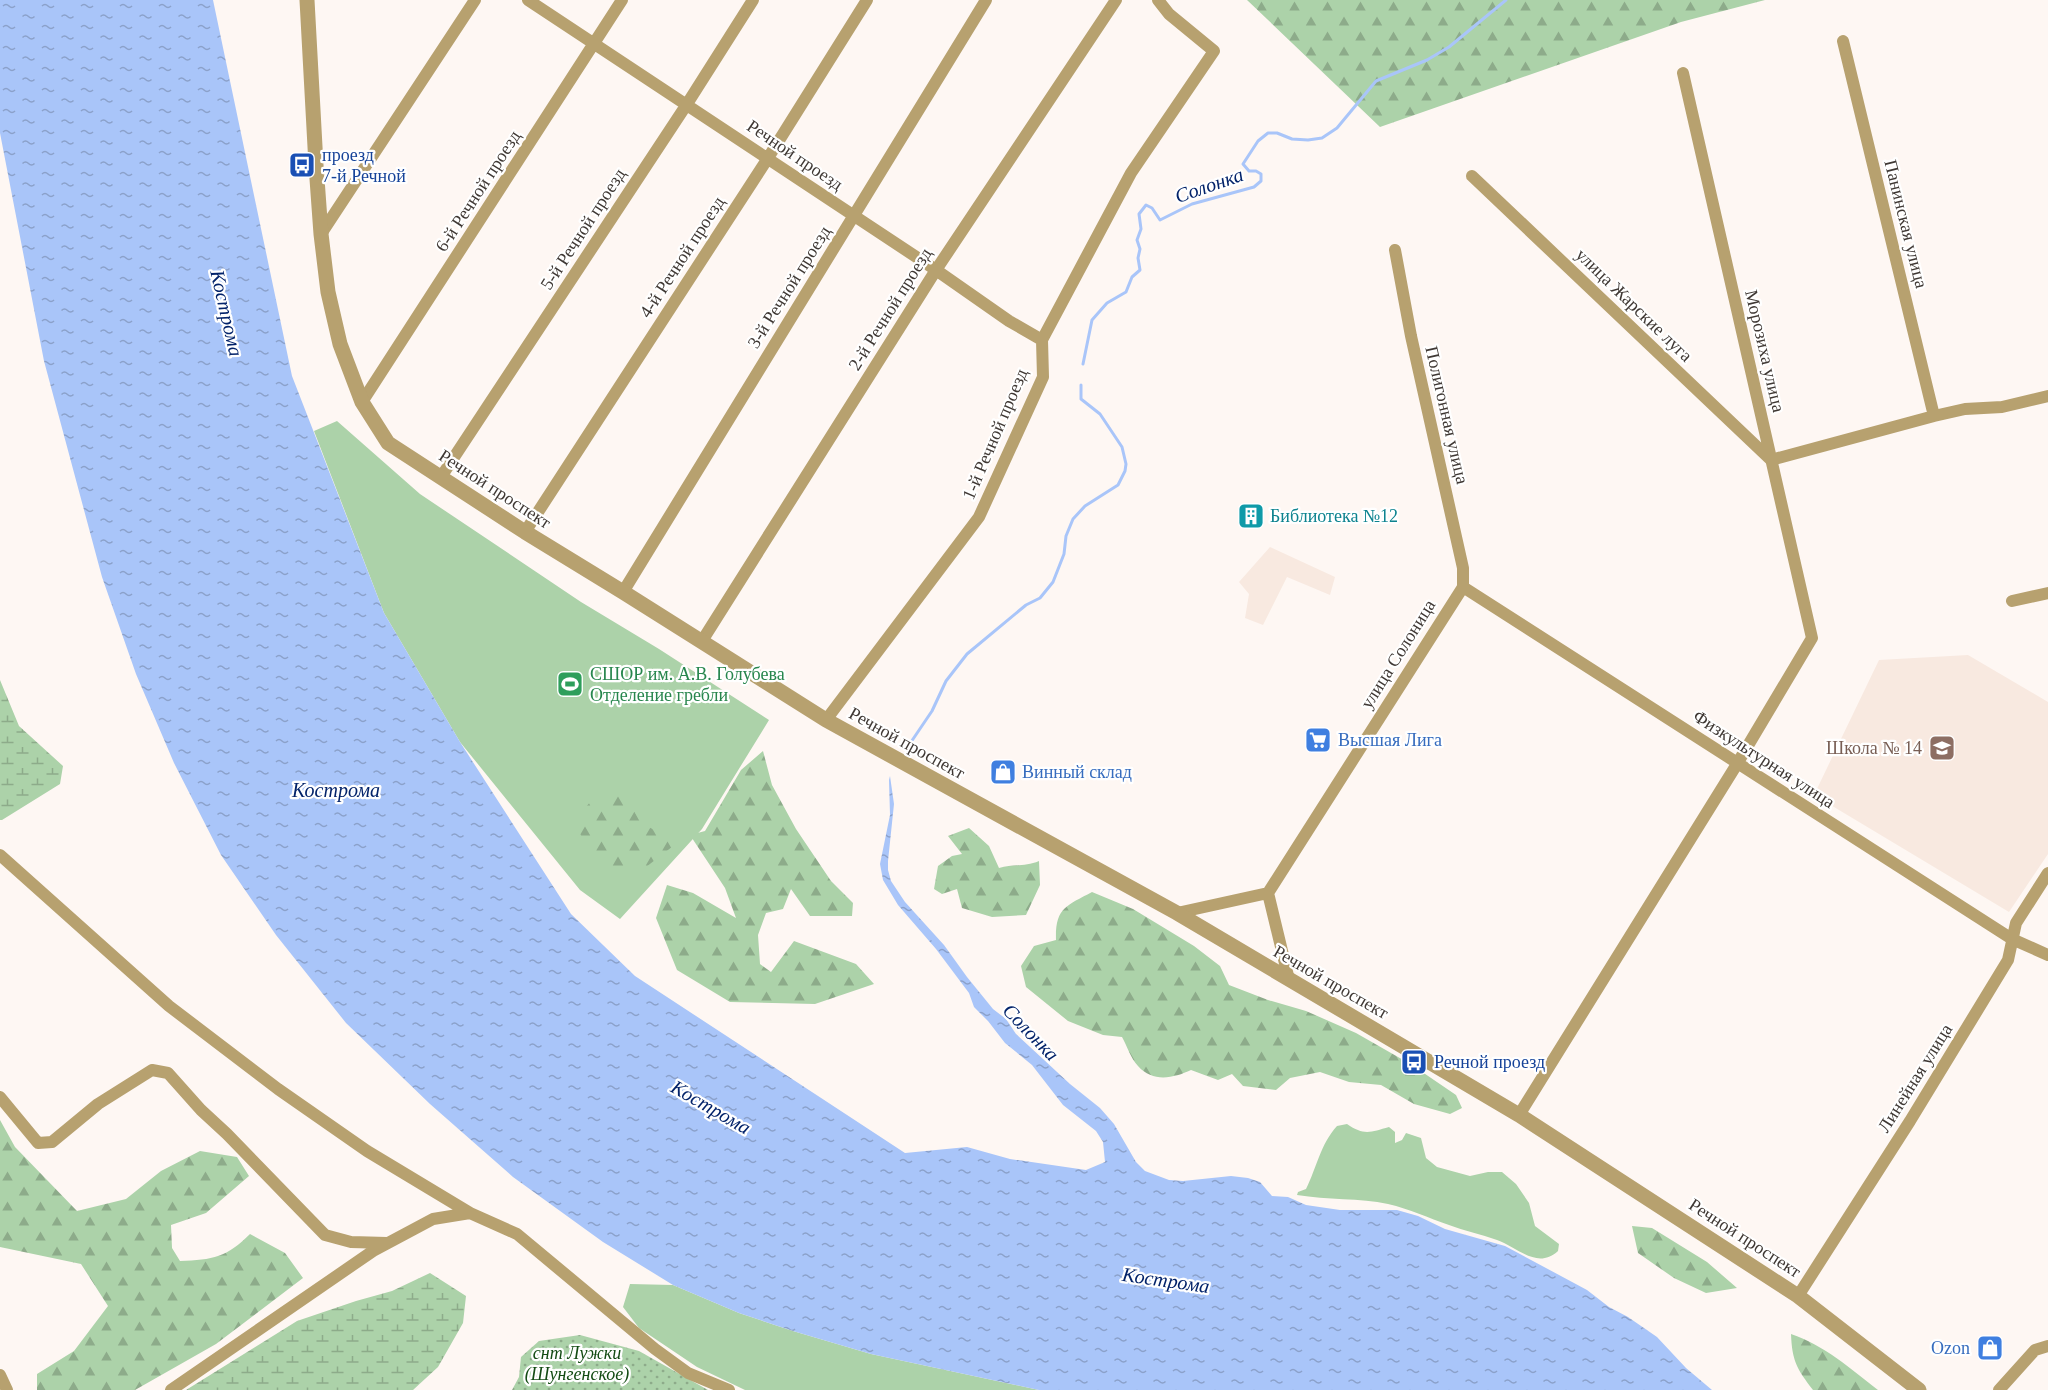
<svg xmlns="http://www.w3.org/2000/svg" width="2048" height="1390" viewBox="0 0 2048 1390" font-family="'Times New Roman',serif">
<style>
.built{fill:#f8e9e0}
.green{fill:#acd2a9}
.forest{fill:url(#forest-firs)}
.wetland{fill:url(#wetland-marsh)}
.garden{fill:url(#garden-dots)}
.water{fill:url(#water-ripples)}
.lines{fill:none;stroke-linecap:round;stroke-linejoin:round}
.stream{stroke:#a9c5f9;stroke-width:3}
.minor{stroke:#b7a16f;stroke-width:12}
.tertiary{stroke:#b7a16f;stroke-width:15}
.labels{text-anchor:middle;dominant-baseline:central;stroke-width:4.5;stroke-linejoin:round;paint-order:stroke}
.transit-label{font-size:18px;fill:#164399;stroke:#fff;text-anchor:start}
.street-label{font-size:18px;fill:#3f3834;stroke:#fff}
.culture-label{font-size:18px;fill:#0d838f;stroke:#fff;text-anchor:start}
.leisure-label{font-size:18px;fill:#27864d;stroke:#fff;text-anchor:start}
.shop-label{font-size:18px;fill:#366cbe;stroke:#fff;text-anchor:start}
.education-label{font-size:18px;fill:#785e54;stroke:#fff;text-anchor:end}
.park-label{font-size:18px;font-style:italic;fill:#134b13;stroke:#fff}
.water-label{font-size:20px;font-style:italic;fill:#03236a;stroke:#fff}
</style>
<defs>
<pattern id="forest-firs" width="22" height="20" patternUnits="userSpaceOnUse" patternTransform="scale(1.5)"><rect width="22" height="20" fill="#acd2a9"/><path d="M5 1l3.5 6h-7zM16 11l3.5 6h-7z" fill="#8dab8a"/></pattern>
<pattern id="wetland-marsh" width="20" height="14" patternUnits="userSpaceOnUse" patternTransform="scale(1.5)"><rect width="20" height="14" fill="#acd2a9"/><path d="M1 5h8M5 5V1M11 12h8M15 12V8" fill="none" stroke="#8dab8a"/></pattern>
<pattern id="garden-dots" width="8" height="8" patternUnits="userSpaceOnUse" patternTransform="scale(1.5)"><rect width="8" height="8" fill="#acd2a9"/><path d="M2 2h.1M6 6h.1" fill="none" stroke="#8dab8a" stroke-width="1.8" stroke-linecap="round"/></pattern>
<pattern id="water-ripples" width="26" height="14" patternUnits="userSpaceOnUse" patternTransform="scale(1.5)"><rect width="26" height="14" fill="#a9c5f9"/><path d="M2 4q2-2 4 0t4 0M15 11q2-2 4 0t4 0" fill="none" stroke="#8ba1ca"/></pattern>
</defs>
<rect width="100%" height="100%" fill="#fef7f3"/>
<path class="built" d="M1270,547L1335,577L1330,595L1287,577L1263,625L1245,618L1249,594L1239,582Z
M1968,655L2048,702V854L2009,912L1814,795L1879,660Z"/>
<path class="green" d="M337,421L420,494L581,602L659,649L769,720L702,829L620,919L580,890L460,742L384,613L314,431Z
M1347,1124C1364,1136 1371,1132 1389,1127L1395,1132V1143L1402,1140L1406,1133L1421,1138L1426,1158L1437,1167L1470,1176L1488,1172H1502L1516,1184L1529,1203L1535,1226L1559,1244L1558,1251C1537,1270 1519,1248 1497,1240C1481,1234 1464,1231 1449,1225C1428,1218 1410,1209 1388,1204C1360,1198 1327,1200 1297,1195L1298,1192L1306,1189C1317,1167 1320,1145 1337,1126Z
M630,1284L673,1285L739,1313L793,1331L871,1354L1039,1390H745L697,1367L639,1328L623,1307Z"/>
<path class="forest" d="M1247,0H1765L1681,22L1380,127Z
M763,751L772,785L796,829L831,881L853,903L852,916H810L791,889L783,909L766,913L758,935L760,964L771,972L794,941L856,964L874,984L815,1004L730,1002L677,970L656,918L667,885L693,893L736,918L725,888L690,835L705,831L741,770Z
M620,789L629,802L640,822L677,843L646,867L614,868L587,848L574,821L597,794Z
M969,828L989,846L999,868C1013,864 1025,867 1039,861L1040,885L1026,915L992,917L962,908L957,889L942,894L934,889L938,866L952,856L962,854L948,836Z
M1092,892L1133,909L1194,946L1220,966L1229,985L1268,1000L1306,1011L1356,1033L1412,1065L1456,1095L1462,1108L1450,1114L1414,1104L1381,1085L1349,1082L1320,1072L1290,1078L1276,1090L1243,1086L1232,1074L1218,1080L1191,1070C1174,1078 1153,1083 1138,1066C1131,1059 1127,1046 1122,1037L1103,1035L1068,1021L1026,987L1021,966L1034,946L1056,940C1055,908 1066,906 1092,892Z
M0,1120L15,1147L77,1211L126,1199L161,1171L200,1151L237,1157L249,1176L206,1213L171,1225L172,1248L180,1261C213,1260 227,1257 250,1234L285,1253L303,1278L216,1344L135,1390H37V1374L74,1351L108,1306L81,1264L0,1247Z
M1632,1226L1652,1228L1707,1262L1737,1288L1706,1293L1674,1278L1638,1253Z
M1791,1334C1824,1345 1851,1369 1878,1390H1813C1797,1369 1792,1361 1791,1334Z"/>
<path class="wetland" d="M0,680L19,726L63,766L60,784L2,820H0Z
M430,1273L466,1296L463,1323L438,1367L413,1390H186L297,1321L356,1301L392,1291Z"/>
<path class="garden" d="M580,1335L639,1351L708,1390H512L519,1377L521,1357L539,1341Z"/>
<path class="water" d="M0,0H213L292,376L384,613L460,742L571,914L635,976L905,1153L967,1147L1010,1159L1086,1170L1105,1162L1103,1142L1096,1131L1063,1105L1032,1065L1005,1043L988,1021L974,1007L969,993L936,949L898,905L883,880L880,864L890,815L889,780L890,776L894,804L888,861V870L891,881L905,902L944,945L967,977L993,1009L1006,1019L1016,1034L1070,1084L1100,1108L1114,1124L1136,1162L1145,1171L1169,1180L1183,1181L1231,1176L1248,1178L1260,1182L1272,1196L1288,1197L1306,1205L1340,1210H1397L1418,1216L1445,1229L1505,1246L1587,1290L1609,1307L1628,1317L1657,1337L1686,1368L1712,1390H1039L871,1354L793,1331L739,1313L673,1285L603,1242L513,1177L430,1104L346,1023L276,935L221,855L174,763L136,674L102,577L44,361L0,133Z"/>
<g class="lines">
<path class="stream" d="M1083,364L1092,320L1107,303L1126,292L1132,277L1140,270L1138,258L1140,249L1137,240L1141,229L1139,214L1146,205L1152,208L1160,220L1192,204L1254,187L1261,181V174L1256,171H1249L1243,164L1258,141L1268,133H1277L1292,139L1308,140L1322,138L1337,128L1376,81L1427,60L1449,47L1506,0
M909,745L932,711L946,681L967,654L1026,605L1040,598L1053,582L1064,554L1066,536L1073,519L1085,506L1118,485L1125,471L1126,464L1122,447L1100,414L1081,399V385"/>
<path class="minor" d="M528,0L936,270L1009,321L1042,340
M1843,41L1934,416
M1472,176L1771,460L1934,416L1965,409L2002,407L2048,396
M321,234L475,0
M1395,250L1411,336L1463,568V587
M362,402L622,0
M441,477L687,104L753,0
M525,532L768,158L867,0
M1463,587L2012,939L2048,955
M623,592L986,0
M2012,601L2048,593
M702,641L936,270L1116,0
M826,720L979,517L1043,377L1042,340L1131,173L1214,51L1169,14L1158,0
M0,855L169,1006L278,1089L367,1151L470,1213
M1268,893L1463,587
M1268,893L1289,980
M1177,913L1268,893
M0,1097L38,1143L52,1142L98,1104L152,1070L168,1073L201,1110L227,1134L325,1235L351,1242L387,1243
M1519,1115L1737,764L1812,638L1683,73
M1798,1296L1910,1121L2008,960L2016,923L2048,873
M0,1375L7,1390
M171,1390L373,1251L433,1219L470,1213L517,1234L655,1349L688,1373L729,1390
M1999,1390L2035,1350L2048,1346"/>
<path class="tertiary" d="M307,0L316,165L321,234L328,292L340,344L362,402L388,443L525,532L623,592L826,720L1177,913L1519,1115L1798,1296L1919,1390"/>
</g>
<defs>
<symbol id="bus-square" viewBox="-11 -11 22 22"><rect x="-9" y="-9" width="18" height="18" rx="4" fill="#1a4fb4" stroke="#fff"/><path d="M-5-6H5V4H4V6H2V4H-2V6H-4V4H-5ZM-3.5-4V0h7V-4ZM-3.5 1.2v1.5H-2V1.2ZM2 1.2v1.5H3.5V1.2Z" fill="#fff"/></symbol>
<symbol id="building-square" viewBox="-11 -11 22 22"><rect x="-9" y="-9" width="18" height="18" rx="4" fill="#0f9aa8" stroke="#fff"/><path d="M-4-6H4V6H1V3H-1V6H-4ZM-2.5-4.3h1.7v1.8h-1.7ZM.8-4.3h1.7v1.8H.8ZM-2.5-1h1.7V.8h-1.7ZM.8-1h1.7V.8H.8Z" fill="#fff"/></symbol>
<symbol id="stadium-square" viewBox="-11 -11 22 22"><rect x="-9" y="-9" width="18" height="18" rx="4" fill="#2e9e5b" stroke="#fff"/><path d="M0-5a6.5 5 0 1 0 0 10a6.5 5 0 1 0 0-10ZM-3.5-1.8h7v3.6h-7Z" fill="#fff"/></symbol>
<symbol id="supermarket-square" viewBox="-11 -11 22 22"><rect x="-9" y="-9" width="18" height="18" rx="4" fill="#3f7fe0" stroke="#fff"/><path d="M-6-5.5h2.5l.6 2H6L4.5 2H-2.5L-4.4-4H-6ZM-1.5 3.2a1.3 1.3 0 1 0 .1 0ZM3 3.2a1.3 1.3 0 1 0 .1 0Z" fill="#fff"/></symbol>
<symbol id="school-square" viewBox="-11 -11 22 22"><rect x="-9" y="-9" width="18" height="18" rx="4" fill="#8d6e63" stroke="#fff"/><path d="M0-5L7-2L0 1L-7-2ZM-4 1L0 2.5L4 1V4Q0 6-4 4Z" fill="#fff"/></symbol>
<symbol id="shop-square" viewBox="-11 -11 22 22"><rect x="-9" y="-9" width="18" height="18" rx="4" fill="#3f7fe0" stroke="#fff"/><path d="M-5-2.5h2.3a2.7 3.5 0 0 1 5.4 0H5L5.5 6h-11ZM-1.5-2.5h3a1.5 2.3 0 0 0-3 0Z" fill="#fff"/></symbol>
</defs>
<g fill-rule="evenodd">
<use href="#bus-square" x="287" y="150" width="30" height="30"/>
<use href="#building-square" x="1236" y="501" width="30" height="30"/>
<use href="#stadium-square" x="555" y="669" width="30" height="30"/>
<use href="#supermarket-square" x="1303" y="725" width="30" height="30"/>
<use href="#school-square" x="1927" y="733" width="30" height="30"/>
<use href="#shop-square" x="988" y="757" width="30" height="30"/>
<use href="#bus-square" x="1399" y="1047" width="30" height="30"/>
<use href="#shop-square" x="1975" y="1333" width="30" height="30"/>
</g>
<g class="labels">
<g class="transit-label">
<text x="322" y="155">проезд<tspan x="322" dy="21">7-й Речной</tspan></text>
<text x="1434" y="1062">Речной проезд</text>
</g>
<g class="street-label">
<text transform="translate(795 155) rotate(34)">Речной проезд</text>
<text transform="translate(478 191) rotate(-57)">6-й Речной проезд</text>
<text transform="translate(1906 224) rotate(76)">Панинская улица</text>
<text transform="translate(583 229) rotate(-57)">5-й Речной проезд</text>
<text transform="translate(682 257) rotate(-57)">4-й Речной проезд</text>
<text transform="translate(789 287) rotate(-58)">3-й Речной проезд</text>
<text transform="translate(1634 305) rotate(44)">улица Жарские луга</text>
<text transform="translate(890 309) rotate(-58)">2-й Речной проезд</text>
<text transform="translate(1765 351) rotate(77)">Морозиха улица</text>
<text transform="translate(1447 415) rotate(77)">Полигонная улица</text>
<text transform="translate(995 434) rotate(-67)">1-й Речной проезд</text>
<text transform="translate(495 489) rotate(33)">Речной проспект</text>
<text transform="translate(1398 654) rotate(-58)">улица Солоница</text>
<text transform="translate(907 743) rotate(29)">Речной проспект</text>
<text transform="translate(1764 759) rotate(33)">Физкультурная улица</text>
<text transform="translate(1331 982) rotate(30)">Речной проспект</text>
<text transform="translate(1915 1078) rotate(-58)">Линейная улица</text>
<text transform="translate(1745 1238) rotate(33)">Речной проспект</text>
</g>
<g class="culture-label">
<text x="1270" y="516">Библиотека №12</text>
</g>
<g class="leisure-label">
<text x="590" y="674">СШОР им. А.В. Голубева<tspan x="590" dy="21">Отделение гребли</tspan></text>
</g>
<g class="shop-label">
<text x="1338" y="740">Высшая Лига</text>
<text x="1022" y="772">Винный склад</text>
<text x="1970" y="1348" text-anchor="end">Ozon</text>
</g>
<g class="education-label">
<text x="1922" y="748">Школа № 14</text>
</g>
<g class="park-label">
<text x="577" y="1353">снт Лужки<tspan x="577" dy="21">(Шунгенское)</tspan></text>
</g>
<g class="water-label">
<text transform="translate(1209 185) rotate(-19)">Солонка</text>
<text transform="translate(227 313) rotate(77)">Кострома</text>
<text x="336" y="790">Кострома</text>
<text transform="translate(1031 1032) rotate(46)">Солонка</text>
<text transform="translate(711 1107) rotate(30)">Кострома</text>
<text transform="translate(1166 1280) rotate(8)">Кострома</text>
</g>
</g>
</svg>
